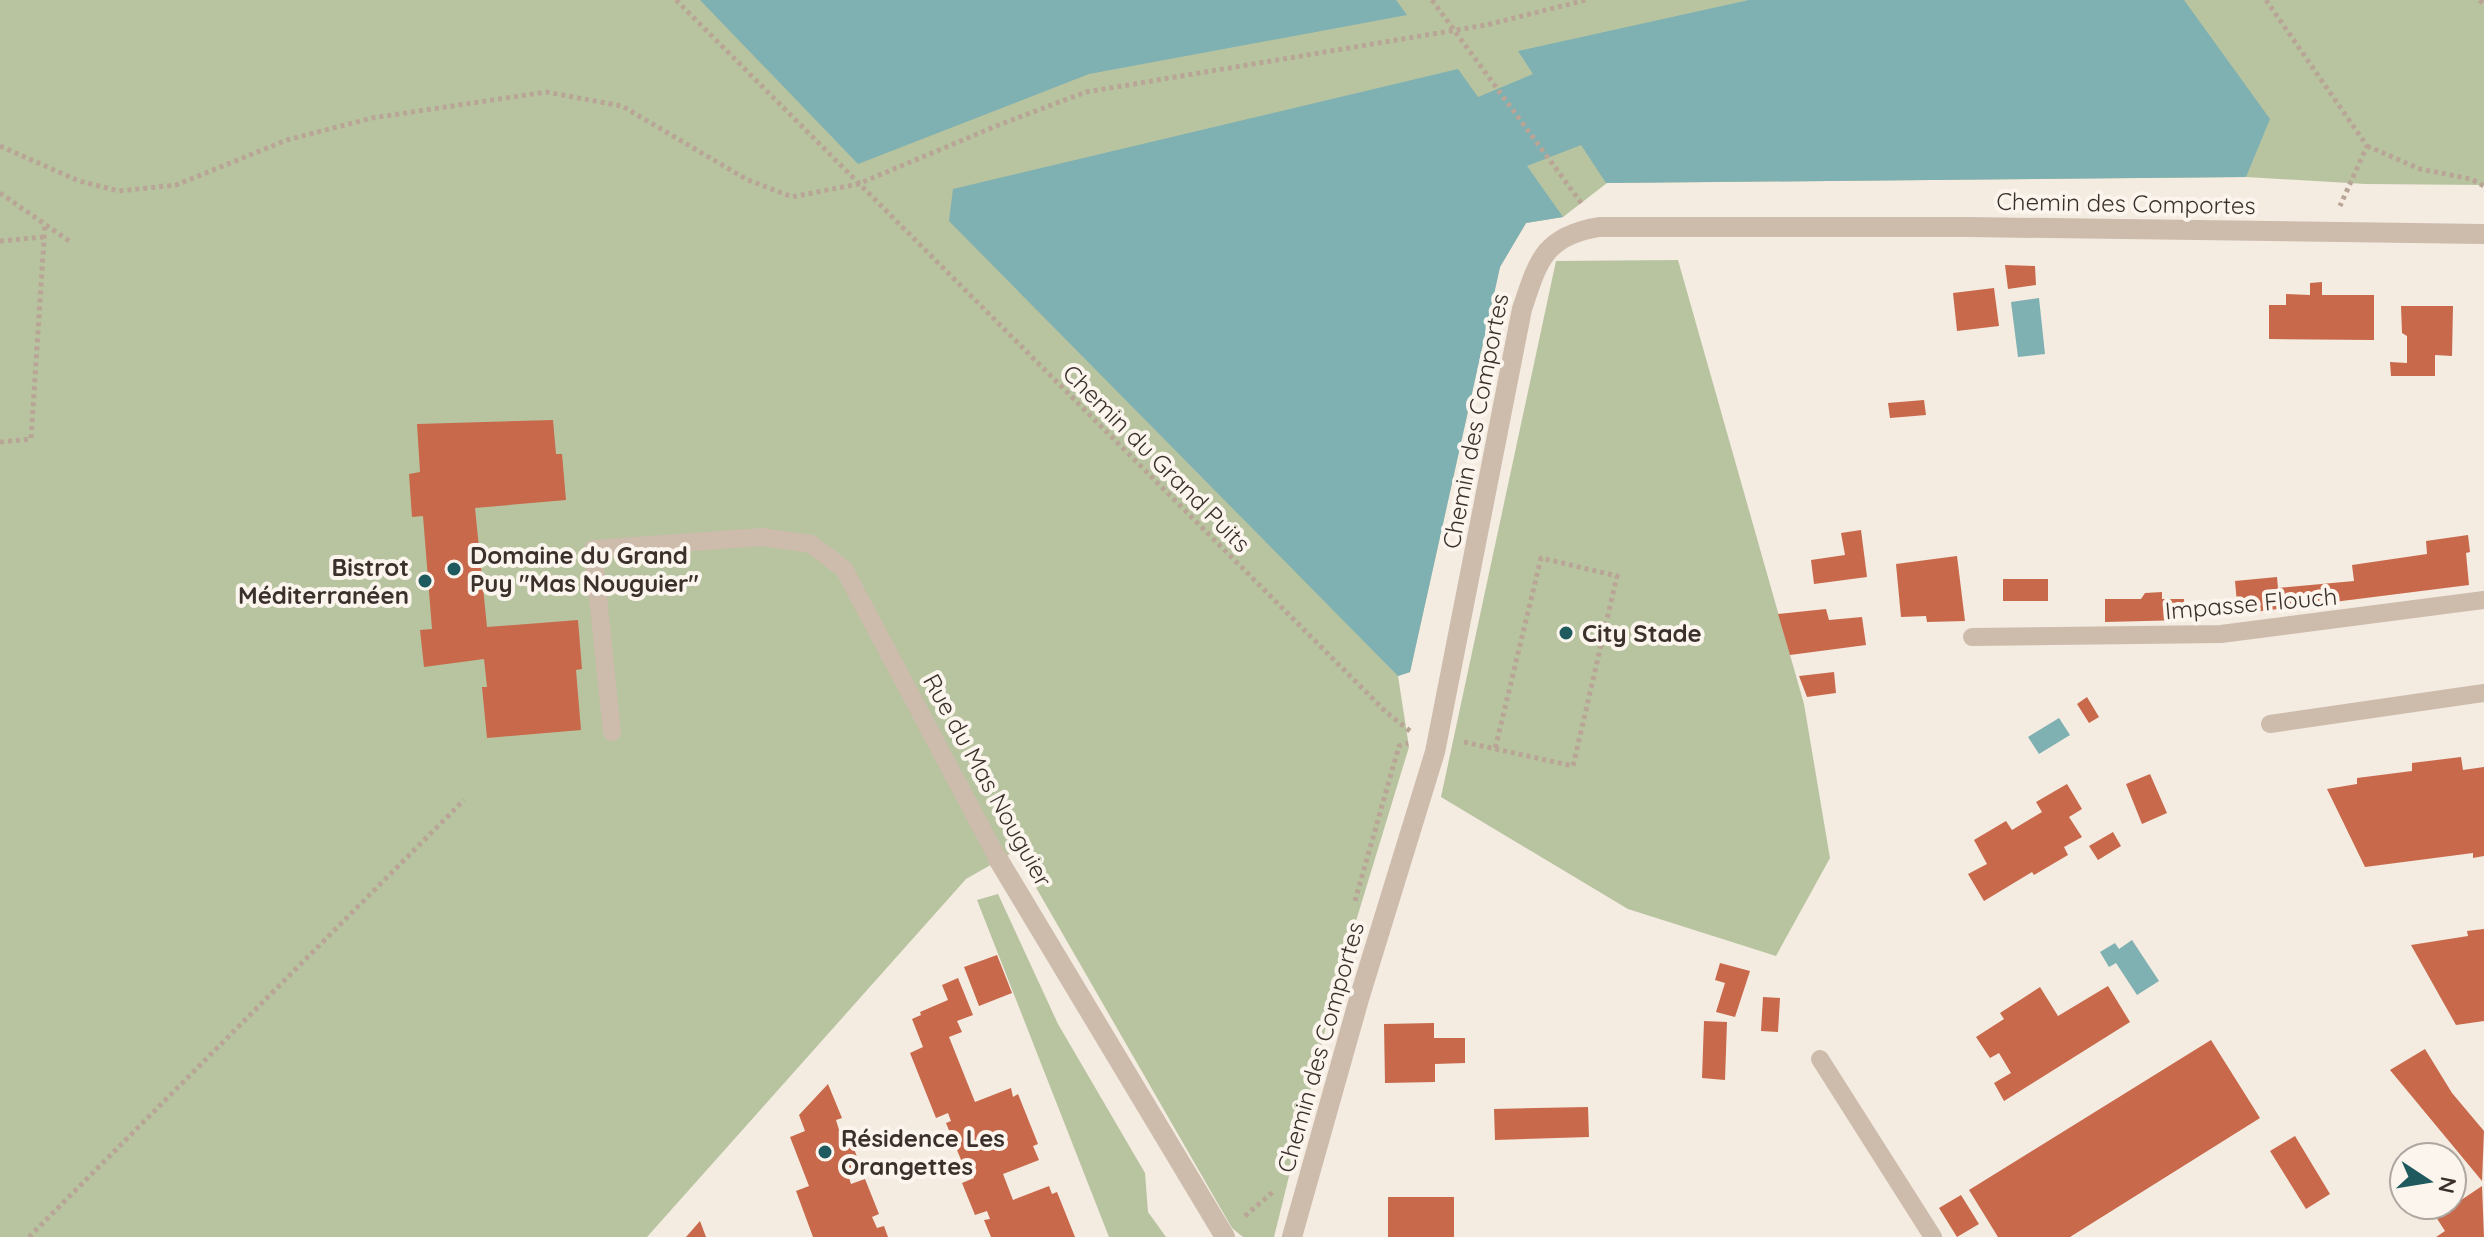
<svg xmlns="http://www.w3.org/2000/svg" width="2484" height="1237" viewBox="0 0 2484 1237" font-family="Quicksand,sans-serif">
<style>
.green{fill:#b8c4a0}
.water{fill:#7fb0b2}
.building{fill:#c8694b}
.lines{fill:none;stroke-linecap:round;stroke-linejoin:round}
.path{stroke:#b9a596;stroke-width:5;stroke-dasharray:4 4;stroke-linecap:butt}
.lane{stroke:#cdbbac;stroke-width:18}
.street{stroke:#cdbbac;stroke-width:20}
.poi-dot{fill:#1f5a5e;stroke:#fbf5ee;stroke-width:3}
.labels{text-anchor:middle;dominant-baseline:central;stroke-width:8;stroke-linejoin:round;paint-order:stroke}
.street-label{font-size:24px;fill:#3b302b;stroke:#fbf5ee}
.poi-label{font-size:24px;font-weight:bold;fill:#3b302b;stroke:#fbf5ee;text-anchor:start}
</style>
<rect width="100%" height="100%" fill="#f4ebe1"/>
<path class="green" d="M0,0H2484V185L2365,184L2246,177L1607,183L1563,217L1526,223L1500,267L1410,672L1398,676L1409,747L1335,990L1274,1237H1243L1232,1228L1015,851L966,879L647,1237H0Z
M1678,260L1804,704L1830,858L1776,956L1628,909L1441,797L1556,261Z
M998,894L1058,1024L1145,1173L1148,1212L1166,1237H1109L977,900Z"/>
<path class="water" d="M700,0H1396L1407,15L1089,74L858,164Z
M1749,0H2184L2270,119L2246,177L1606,183L1581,145L1527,166L1563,217L1526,223L1500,267L1410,672L1398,676L949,221L953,189L1458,69L1478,97L1533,74L1518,51Z
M2039,298L2045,354L2018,357L2011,302Z
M2059,718L2070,735L2039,754L2028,737Z
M2132,940L2159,981L2137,995L2116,963L2109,967L2100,952L2115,943L2119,949Z"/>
<path class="building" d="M2005,265L2035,266L2036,285L2008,289Z
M2322,282V295H2374V340L2269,339V305H2286V294L2310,295V283Z
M1994,288L1999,326L1957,331L1953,293Z
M2401,306H2453L2452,356L2435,355V376H2391L2390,362L2407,363V336L2402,333Z
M1924,400L1926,415L1890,418L1888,403Z
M553,420L556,454H562L566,500L475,508L487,627L578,620L582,669L576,670L581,730L487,738L482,687H487L484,659L424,667L420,630L432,629L423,516L412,517L409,474L420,472L417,424Z
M1861,530L1867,577L1814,584L1811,560L1845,555L1841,533Z
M2468,535L2470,552L2466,553L2469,585L2238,614L2235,581L2277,577L2278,588L2354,581L2352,565L2427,554L2426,541Z
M1957,556L1965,621L1927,622L1926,616L1901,617L1896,564Z
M2003,579H2048V601H2003Z
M2162,592V599H2184L2185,620L2105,622V599H2141L2145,593Z
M1826,609L1829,620L1862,617L1866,645L1790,655L1778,614Z
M1834,672L1836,693L1807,697L1799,676Z
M2087,697L2099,717L2089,723L2077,704Z
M2461,757L2463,770L2484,767V856L2473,858V853L2365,867L2327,789L2357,784V778L2412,771V763Z
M2150,774L2167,813L2142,824L2126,784Z
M2067,784L2082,809L2069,817L2082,837L2064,847L2068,855L2034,875L2032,872L1984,901L1968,874L1987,864L1974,840L2006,821L2012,830L2042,812L2036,802Z
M2113,832L2121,846L2098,860L2089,846Z
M2484,929V1021L2456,1025L2411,945L2468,936L2467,931Z
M997,955L1012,993L979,1006L964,967Z
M1720,963L1750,971L1735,1017L1716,1012L1725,983L1715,980Z
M958,978L973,1015L957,1021L962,1032L949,1037L975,1102L1011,1088L1013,1097L1018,1094L1038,1144L1033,1146L1039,1160L1003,1174L1013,1200L1049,1186L1052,1194L1057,1192L1075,1237H991L984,1220L990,1219L987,1211L975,1215L962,1183L974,1178L971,1171L966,1172L946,1123L951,1121L948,1113L936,1118L910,1053L923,1047L912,1019L921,1015L920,1012L948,1000L942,985Z
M2108,986L2130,1022L2004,1101L1994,1083L2011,1073L1999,1053L1990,1058L1976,1037L2004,1019L2000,1013L2040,987L2058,1016Z
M1763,997L1780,998L1778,1032L1761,1031Z
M1704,1021L1727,1022L1725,1080L1702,1078Z
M1434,1023V1038H1465V1063L1435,1064V1082L1385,1083L1384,1024Z
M2211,1040L2260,1118L2070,1237H1998L1969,1190Z
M2425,1049L2452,1093L2484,1131L2482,1181L2390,1070Z
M828,1084L842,1118L836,1120L840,1133L847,1131L861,1167L847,1172L851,1184L865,1179L879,1214L872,1217L877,1228L884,1226L888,1237H813L796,1191L809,1186L790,1137L805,1131L799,1115Z
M1588,1107L1589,1137L1495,1140L1494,1109Z
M2295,1136L2330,1194L2306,1209L2270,1151Z
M2482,1186L2484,1237H2436L2445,1231L2436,1217Z
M1961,1195L1979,1224L1957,1237L1939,1208Z
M1388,1197H1454V1237H1388Z
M700,1221L706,1237H686Z"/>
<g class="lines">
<path class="path" d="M676,0L1386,712L1410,731
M1432,0L1582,204
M2266,0L2367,146L2340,206
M2480,0L2484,5
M0,146L79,181L119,191L176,185L287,140L372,118L546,92L622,106L746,179L792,197L858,184L1001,124L1086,92L1486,25L1586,0
M2367,146L2420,169L2471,179L2484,186
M0,193L72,243
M0,241L44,237
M0,442L31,439L45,224
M1464,742L1573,766L1617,576L1541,558L1495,749
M1355,901L1399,746L1408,743
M1245,1216L1274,1191
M29,1237L464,800"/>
<path class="lane" d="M1972,637L2221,634L2484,600
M2270,724L2484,693
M612,732L593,549L762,537L811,544L844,569L998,859
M1820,1059L1933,1237"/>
<path class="street" d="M998,859L1225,1237
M1292,1237L1359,999L1435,752L1522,309C1538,261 1544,236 1599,227H1968L2484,234"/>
</g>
<g class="poi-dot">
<circle cx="454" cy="569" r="8"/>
<circle cx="425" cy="581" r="8"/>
<circle cx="1566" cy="633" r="8"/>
<circle cx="825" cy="1152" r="8"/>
</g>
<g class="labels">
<g class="street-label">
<text transform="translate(2126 203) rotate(1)">Chemin des Comportes</text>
<text transform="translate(1475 421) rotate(-79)">Chemin des Comportes</text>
<text transform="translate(1157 458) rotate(45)">Chemin du Grand Puits</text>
<text transform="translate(2251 603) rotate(-5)">Impasse Flouch</text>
<text transform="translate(988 780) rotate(61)">Rue du Mas Nouguier</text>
<text transform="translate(1320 1047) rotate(-74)">Chemin des Comportes</text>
</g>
<g class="poi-label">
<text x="470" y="555">Domaine du Grand<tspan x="470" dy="28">Puy "Mas Nouguier"</tspan></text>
<text x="409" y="567" text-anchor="end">Bistrot<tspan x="409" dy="28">Méditerranéen</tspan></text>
<text x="1582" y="633">City Stade</text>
<text x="841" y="1138">Résidence Les<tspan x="841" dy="28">Orangettes</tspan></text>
</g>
</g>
<g transform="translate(2428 1181) rotate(102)"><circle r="38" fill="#fbf5ee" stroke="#aea6a0" stroke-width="2"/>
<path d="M0-6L14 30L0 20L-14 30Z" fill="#1f5a5e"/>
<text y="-12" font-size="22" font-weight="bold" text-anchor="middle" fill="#3b302b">N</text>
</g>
</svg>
